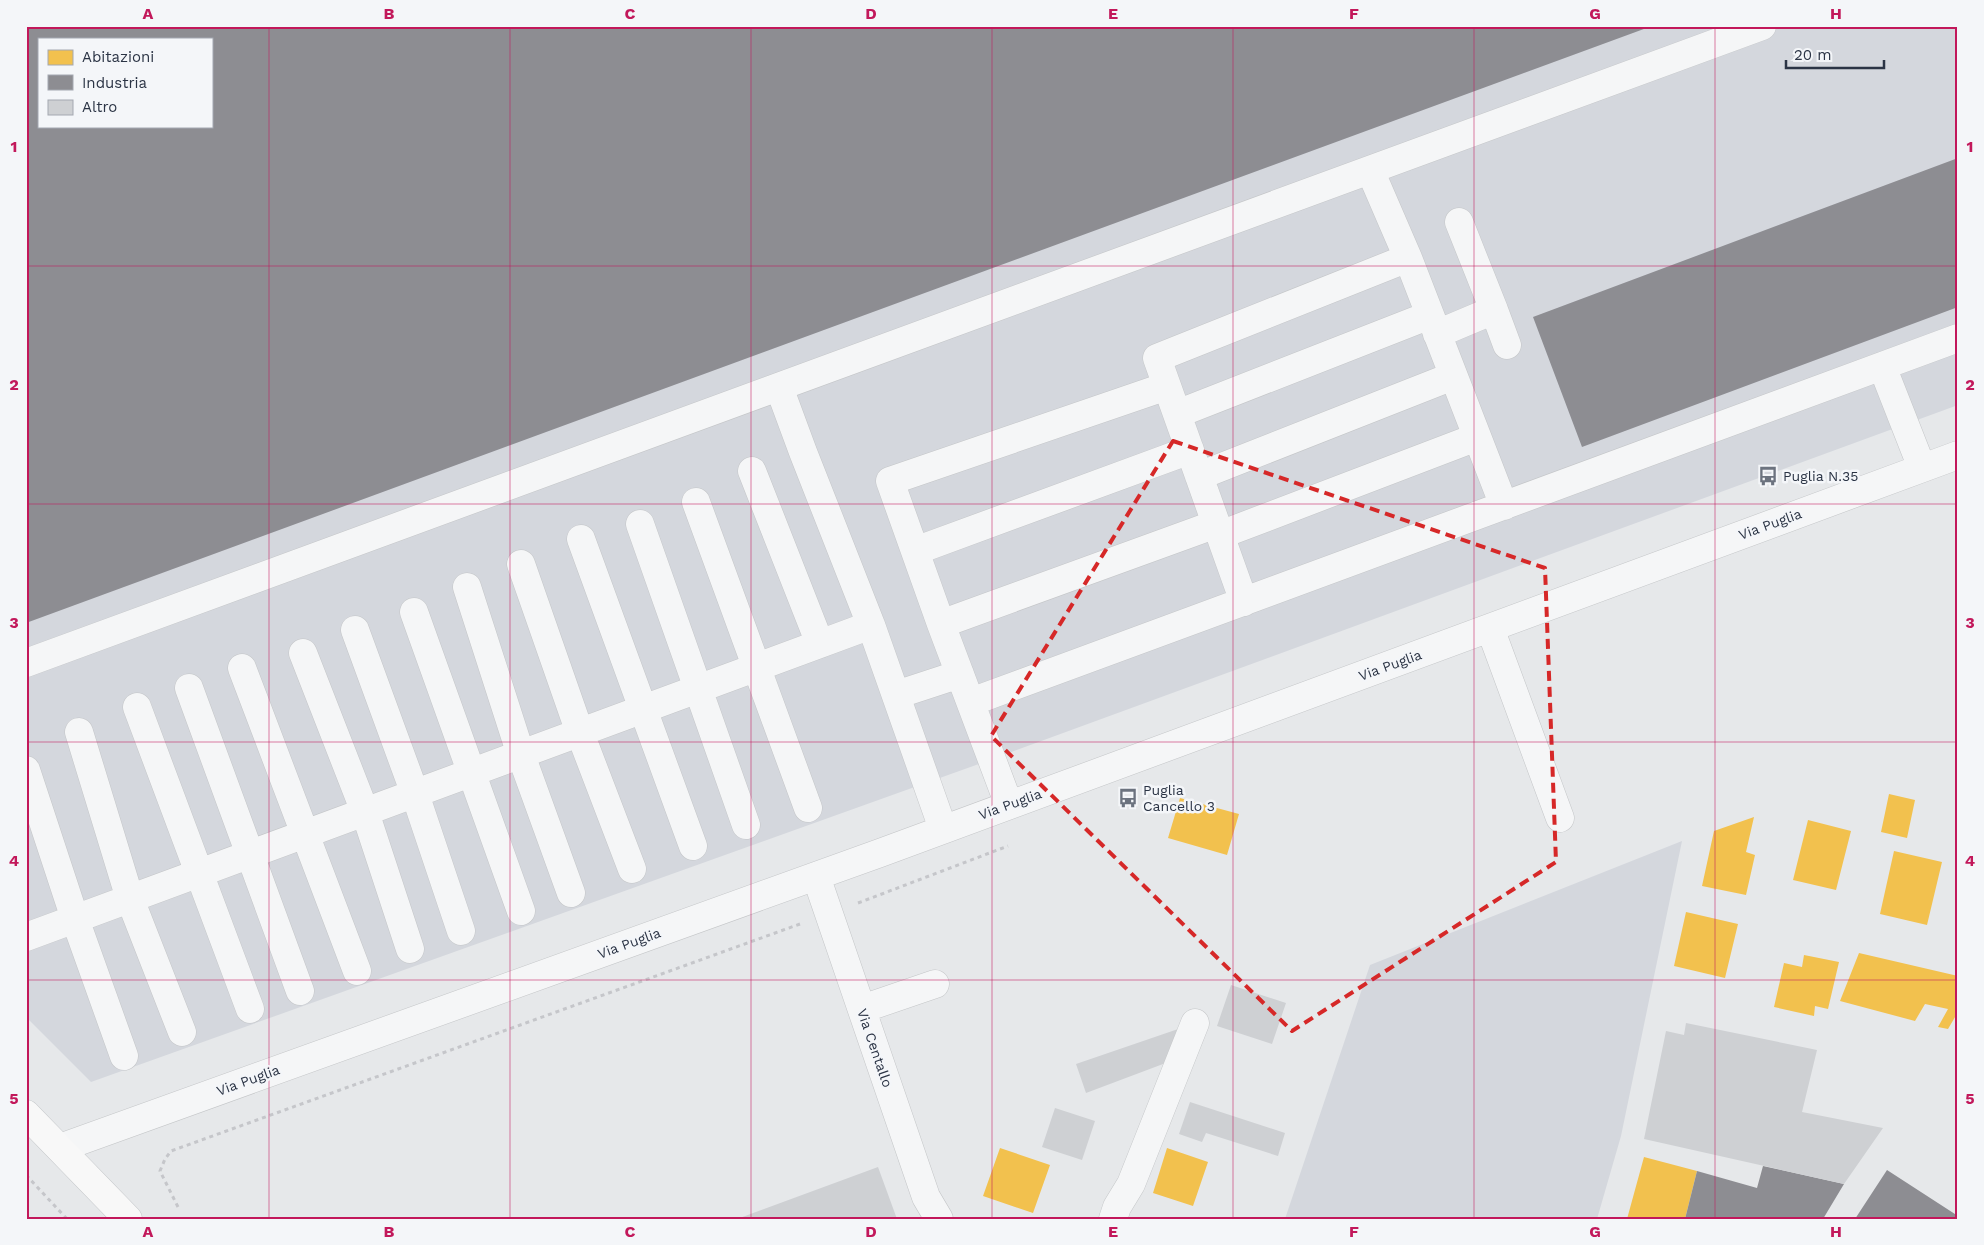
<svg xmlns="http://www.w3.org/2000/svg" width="1984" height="1245" viewBox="0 0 1984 1245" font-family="'Work Sans',sans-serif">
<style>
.built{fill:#d4d7dd;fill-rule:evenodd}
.homes{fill:#f2c14e}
.industry{fill:#8d8d92;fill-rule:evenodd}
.building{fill:#ced0d3}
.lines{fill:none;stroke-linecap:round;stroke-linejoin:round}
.minor-casing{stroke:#c4c6c8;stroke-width:29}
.major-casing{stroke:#c2c5c8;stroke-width:29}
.path{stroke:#c5c6ca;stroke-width:3;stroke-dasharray:4 4;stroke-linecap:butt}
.minor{stroke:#f5f6f7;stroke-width:28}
.major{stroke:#f8f8f8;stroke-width:28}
.marked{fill:none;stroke:#d62828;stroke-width:4;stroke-dasharray:10 6;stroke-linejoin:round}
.grid{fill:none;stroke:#c2185b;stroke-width:1;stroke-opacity:0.55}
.labels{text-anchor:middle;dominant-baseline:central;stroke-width:5;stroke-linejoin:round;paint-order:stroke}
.poi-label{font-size:14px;fill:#2b3445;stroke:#f4f6f9;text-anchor:start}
.street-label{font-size:14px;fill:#2b3445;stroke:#f4f6f9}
.neatline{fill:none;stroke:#c2185b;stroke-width:2}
.grid-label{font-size:16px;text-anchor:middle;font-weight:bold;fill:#c2185b}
</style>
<rect width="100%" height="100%" fill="#e6e8ea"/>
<path class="built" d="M26,26H1958V405L976,765L91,1082L26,1017ZM39,39H211V126H39Z
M1682,841L1621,1136L1597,1219H1285L1370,965Z"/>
<path class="homes" d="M1889,794L1915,800L1907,838L1881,832Z
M1180,798L1239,814L1227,855L1168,838Z
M1754,817L1746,852L1755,855L1746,895L1702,886L1714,831Z
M1808,820L1851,831L1836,890L1793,880Z
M1894,851L1942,862L1927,925L1880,914Z
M1686,912L1738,924L1725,978L1674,966Z
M1859,953L1958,976V1012L1948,1029L1938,1027L1948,1009L1925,1004L1915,1021L1840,1001Z
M1804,955L1839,962L1828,1009L1815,1006L1814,1016L1774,1007L1784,963L1802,967Z
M1000,1148L1050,1165L1033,1213L983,1196Z
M1167,1148L1208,1162L1193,1206L1153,1193Z
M1644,1157L1697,1171L1685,1219H1627Z"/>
<path class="industry" d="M26,26H1652L26,623ZM39,39H211V126H39Z
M1958,158V307L1582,447L1533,317Z
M1763,1166L1844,1184L1823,1219H1685L1697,1171L1757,1188Z
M1887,1170L1958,1216V1219H1855Z"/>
<path class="building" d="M1231,985L1286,1003L1272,1044L1217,1026Z
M1686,1023L1817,1050L1802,1112L1883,1128L1844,1184L1644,1139L1666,1031L1684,1035Z
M1184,1027L1171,1061L1086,1093L1076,1064Z
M1190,1102L1285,1133L1278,1156L1206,1133L1202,1142L1179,1134Z
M1055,1108L1095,1121L1082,1160L1042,1147Z
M878,1167L897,1219H737Z"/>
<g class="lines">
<defs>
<path id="minor" d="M1370,170L1408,258L1504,506
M1494,310L1507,345
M1437,334L1494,310L1459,222
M1882,366L1922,468
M779,387L803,452L871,625L943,829
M1177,414L1430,315
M752,471L820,644
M1199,476L1453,376
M696,502L808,808
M640,524L746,825
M1220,535L1477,437
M581,539L693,846
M915,551L1190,450
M521,564L580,733L632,869
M467,587L521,755L571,893
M1244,602L1157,358L1408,258
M414,612L521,911
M941,624L1216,524
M1490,628L1560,818
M355,630L415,794L461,931
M303,653L365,812L410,949
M26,663L1762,26
M242,668L357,971
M189,688L300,991
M896,695L960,674
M971,702L1958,338
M137,707L250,1009
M79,732L130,899L182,1032
M26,770L75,919L124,1056
M1009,805L941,624L890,481L1167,386
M816,876L926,1197L939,1219
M26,937L871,625
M862,1009L935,984
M60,1148L880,853L1958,455
M1113,1219L1117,1207L1131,1184L1195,1023"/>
<path id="major" d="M26,1114L128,1219"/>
</defs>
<use href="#minor" class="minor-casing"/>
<use href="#major" class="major-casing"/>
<path class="path" d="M858,903L1008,846
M26,1175L67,1219
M178,1207L160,1171L165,1159L171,1151L800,924"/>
<use href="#minor" class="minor"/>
<use href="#major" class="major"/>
</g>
<path class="marked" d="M1173,441L1545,568L1556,862L1292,1031L991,736Z"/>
<path class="grid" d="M269,26V1219M510,26V1219M751,26V1219M992,26V1219M1233,26V1219M1474,26V1219M1715,26V1219M26,266H1958M26,504H1958M26,742H1958M26,980H1958"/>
<defs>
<symbol id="bus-bare" viewBox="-9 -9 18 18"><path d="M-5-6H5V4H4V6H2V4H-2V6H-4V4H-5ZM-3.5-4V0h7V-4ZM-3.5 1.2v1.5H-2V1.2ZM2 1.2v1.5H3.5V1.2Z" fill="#6c737f" stroke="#f4f6f9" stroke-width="2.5" paint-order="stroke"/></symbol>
</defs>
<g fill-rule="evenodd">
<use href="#bus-bare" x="1754" y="462" width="28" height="28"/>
<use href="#bus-bare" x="1114" y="784" width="28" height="28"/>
</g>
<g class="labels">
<g class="poi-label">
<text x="1783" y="476">Puglia N.35</text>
<text x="1143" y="790">Puglia<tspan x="1143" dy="16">Cancello 3</tspan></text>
</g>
<g class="street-label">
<text transform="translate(1770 524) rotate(-20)">Via Puglia</text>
<text transform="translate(1390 665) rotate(-20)">Via Puglia</text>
<text transform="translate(1010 804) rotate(-20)">Via Puglia</text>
<text transform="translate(629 943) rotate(-20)">Via Puglia</text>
<text transform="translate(875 1048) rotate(71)">Via Centallo</text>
<text transform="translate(248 1080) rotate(-20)">Via Puglia</text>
</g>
</g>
<rect width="1984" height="1245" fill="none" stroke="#f4f6f9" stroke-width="55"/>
<rect x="38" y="38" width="175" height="90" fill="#f4f6f9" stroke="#a4a8b1"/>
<rect x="48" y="50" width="25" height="15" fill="#f2c14e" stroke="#a4a8b1"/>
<text x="82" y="62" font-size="15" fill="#2b3445">Abitazioni</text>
<rect x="48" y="75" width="25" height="15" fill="#8d8d92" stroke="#a4a8b1"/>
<text x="82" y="88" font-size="15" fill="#2b3445">Industria</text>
<rect x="48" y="100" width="25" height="15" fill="#ced0d3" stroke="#a4a8b1"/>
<text x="82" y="112" font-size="15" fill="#2b3445">Altro</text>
<path d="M1786 60v8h98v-8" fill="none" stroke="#2b3445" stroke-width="2.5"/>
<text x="1794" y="60" font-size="15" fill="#2b3445" stroke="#f4f6f9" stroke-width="4" paint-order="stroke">20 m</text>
<rect x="28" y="28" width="1928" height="1190" class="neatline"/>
<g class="grid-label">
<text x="148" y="19">A</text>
<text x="389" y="19">B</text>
<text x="630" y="19">C</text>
<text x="871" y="19">D</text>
<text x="1113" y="19">E</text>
<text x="1354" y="19">F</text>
<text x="1595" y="19">G</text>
<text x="1836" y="19">H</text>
<text x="14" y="152">1</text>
<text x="1970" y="152">1</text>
<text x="14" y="390">2</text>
<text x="1970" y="390">2</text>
<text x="14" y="628">3</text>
<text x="1970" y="628">3</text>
<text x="14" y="866">4</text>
<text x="1970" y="866">4</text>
<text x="14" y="1104">5</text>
<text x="1970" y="1104">5</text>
<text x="148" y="1237">A</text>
<text x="389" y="1237">B</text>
<text x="630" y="1237">C</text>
<text x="871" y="1237">D</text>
<text x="1113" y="1237">E</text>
<text x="1354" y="1237">F</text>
<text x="1595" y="1237">G</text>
<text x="1836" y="1237">H</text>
</g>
</svg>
